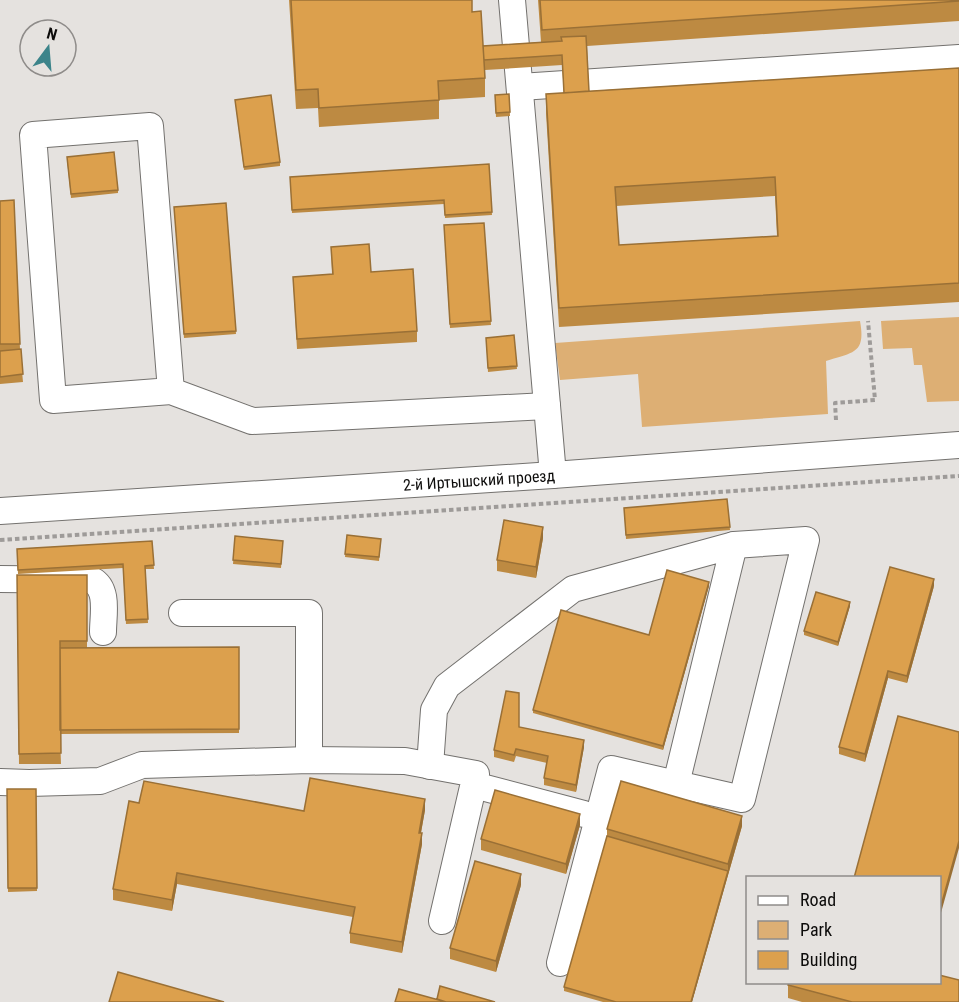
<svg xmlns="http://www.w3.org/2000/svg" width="959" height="1002" viewBox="0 0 959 1002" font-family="'Roboto Condensed',sans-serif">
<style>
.green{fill:#ddaf74}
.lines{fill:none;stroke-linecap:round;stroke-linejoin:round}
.minor-casing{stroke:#73716e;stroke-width:28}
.path{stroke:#9e9b99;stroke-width:4;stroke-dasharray:4.5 3;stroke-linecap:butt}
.minor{stroke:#fff;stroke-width:26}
.wall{fill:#bd8a42;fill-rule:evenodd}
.shaded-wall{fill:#9a7036}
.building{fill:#dca04d;stroke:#9a7036;stroke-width:1.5;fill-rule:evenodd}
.labels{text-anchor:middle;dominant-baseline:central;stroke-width:5;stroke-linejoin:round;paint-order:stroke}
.street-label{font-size:16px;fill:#0d0c0b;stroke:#e5e2df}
</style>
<rect width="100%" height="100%" fill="#e5e2df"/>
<path class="green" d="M959,317V401L927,402L922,365H914L912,348L883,349L881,321Z
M860,321C866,354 853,352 826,361L828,414L642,427L638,374L560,380L555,343Z"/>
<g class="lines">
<defs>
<g id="minor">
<path d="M512,0L553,475"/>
<path d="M520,87L959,58"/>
<path d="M171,391L150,126L33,135L53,400L171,391L252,421L547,406"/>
<path id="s1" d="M0,511L553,475L959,445"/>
<path d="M0,579L92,580C109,589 103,615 103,632"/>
<path d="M182,613H309V760"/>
<path d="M430,766L434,710L447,686L573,589L734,545L676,784L611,769L560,963"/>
<path d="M0,782L29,783L100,781L142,765L309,760L405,761L476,774L442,921"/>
<path d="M676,784L742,799L806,540L734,545"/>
<path d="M474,785L584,814"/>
</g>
</defs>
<use href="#minor" class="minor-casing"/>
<path class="path" d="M836,420L835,403L875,400L868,321
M0,540L959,476"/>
<use href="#minor" class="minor"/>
</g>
<path class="wall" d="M289,0H472V12L483,46L541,42L538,0H959V21L587,46L589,91L959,68V302L559,327L546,113V94L564,93L562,65L485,70V97L439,100V119L319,127L318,108L296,109ZM775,196L777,236L619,245L616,206Z
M509,94L510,116L496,117L495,95Z
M235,100L280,162V166L244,170Z
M67,160L118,190V193L71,198Z
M489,164L492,215L445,218L444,204L292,213L290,177Z
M14,200L20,349L23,382L0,384V201Z
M226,203L236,334L184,338L174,207Z
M484,223L491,325L450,328L444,225Z
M331,247L371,272L417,331V342L297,349L293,277L332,274Z
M514,335L517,369L488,372L486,338Z
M727,499L730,530L626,539L624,508Z
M347,535L381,539L379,561L345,557Z
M235,536L283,541L281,568L233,564Z
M543,538L536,578L497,571V560Z
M152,541L154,569H145L148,623L126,624L123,568L18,574L17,549Z
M17,575H87V648L239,647V733L60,734L61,764H19Z
M709,586L663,750L533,713V710L649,635Z
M934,586L907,683L888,678L865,762L839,754V747Z
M850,606L838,646L804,635V631Z
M519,727L584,747L576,792L544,785V778L547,763L516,756L514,762L494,757V750Z
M7,789H36L37,891L8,892Z
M139,803L304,811L425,810L421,833L422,844L402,953L350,943V933L353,917L177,884L172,911L113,900V889Z
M580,825L566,874L481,850V839Z
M742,826L692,1002H603L564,991V987L607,836V829Z
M521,885L496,972L450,959V948Z
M788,985L959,1002H802L788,998Z"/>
<path class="shaded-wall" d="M543,527V538L536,578V567Z
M934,579V586L907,683V676Z
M709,582V586L663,750V746Z
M850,602V606L838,646V642Z
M888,671V678L865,762V754Z
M584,740V747L576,792V785Z
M425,799V810L419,843V833Z
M580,814V825L566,874V864Z
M742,816V826L728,875V864Z
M422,833V844L402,953V942Z
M959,841V848L939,920V913Z
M728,871V875L692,1002H691Z
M177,873V884L172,911V900Z
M521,874V885L496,972V961Z"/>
<path class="building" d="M291,0H472V12L481,11L485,78L438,81L439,100L319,108L318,89L296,90Z
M540,0H959V1L542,30Z
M586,36L589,91L564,93L562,55L484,60L483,46L562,41L561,37Z
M959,68V283L559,308L546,94ZM775,177L778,236L619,245L615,187Z
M509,94L510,112L496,113L495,95Z
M271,95L280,162L244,167L235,100Z
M114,152L118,190L71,194L67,157Z
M489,164L492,212L445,215L444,200L292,210L290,177Z
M14,200L20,344H0V201Z
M226,203L236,331L184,334L174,207Z
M484,223L491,321L450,324L444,225Z
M369,244L371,272L413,269L417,331L297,339L293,277L333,274L331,247Z
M514,335L517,366L488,368L486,338Z
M21,349L23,374L0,377V351Z
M727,499L730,527L626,535L624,508Z
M504,520L543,527L536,567L497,560Z
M347,535L381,539L379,557L345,554Z
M235,536L283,541L281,564L233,560Z
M152,541L154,565L145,566L148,619L126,620L123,564L18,570L17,549Z
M890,567L934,579L907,676L888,671L865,754L839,747Z
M667,570L709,582L663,746L533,710L561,610L649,635Z
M17,575H87V641H60L61,753L19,754Z
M816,592L850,602L838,642L804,631Z
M239,647V729L60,730V648Z
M506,691L519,693V727L584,740L576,785L544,778L548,756L516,749L514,755L494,750Z
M898,716L959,732V841L939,913V878H854Z
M310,778L425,799L419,833H422L402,942L350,933L355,907L177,873L172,900L113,889L129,801L139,803L144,781L304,811Z
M621,781L742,816L728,864L607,829Z
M7,789H36L37,888H8Z
M495,790L580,814L566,864L481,839Z
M607,836L728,871L691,1002H616L564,987Z
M475,861L521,874L496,961L450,948Z
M118,972L224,1002H109Z
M939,975L959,980V1002H852L788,985L789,982H939Z
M440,986L495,1002H446L437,999Z
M399,989L446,1002H395Z"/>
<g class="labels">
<g class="street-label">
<text stroke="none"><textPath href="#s1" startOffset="480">2-й Иртышский проезд</textPath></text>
</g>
</g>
<rect x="746" y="876" width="195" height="108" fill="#e5e2df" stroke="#8f8c8a" stroke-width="1.5"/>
<rect x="758" y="896" width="30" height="9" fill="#ffffff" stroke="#8f8c8a" stroke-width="1.5"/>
<text x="800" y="906" font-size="18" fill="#0d0c0b">Road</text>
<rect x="758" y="921" width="30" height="18" fill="#ddaf74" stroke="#8f8c8a" stroke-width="1.5"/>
<text x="800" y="936" font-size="18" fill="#0d0c0b">Park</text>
<rect x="758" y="951" width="30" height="18" fill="#dca04d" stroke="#8f8c8a" stroke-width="1.5"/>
<text x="800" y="966" font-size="18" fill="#0d0c0b">Building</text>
<g transform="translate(48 48) rotate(16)"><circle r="28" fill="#e5e2df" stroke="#8f8c8a" stroke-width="1.5"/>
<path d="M0-4.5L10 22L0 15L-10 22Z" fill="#3c848a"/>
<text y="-9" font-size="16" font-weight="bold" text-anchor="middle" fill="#0d0c0b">N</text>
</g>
</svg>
